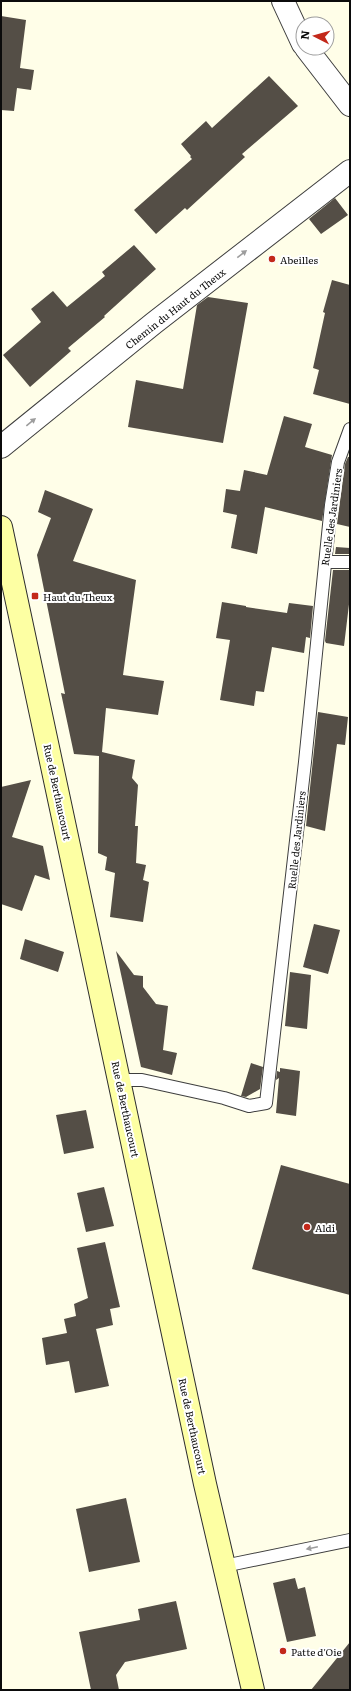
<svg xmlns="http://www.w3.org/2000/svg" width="351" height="1691" viewBox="0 0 351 1691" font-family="Literata,serif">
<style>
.building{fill:#544e46}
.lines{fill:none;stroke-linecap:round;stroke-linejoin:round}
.service-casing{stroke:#3e3e3e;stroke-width:14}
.minor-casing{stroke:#3e3e3e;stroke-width:24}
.secondary-casing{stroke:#2d2d2d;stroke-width:24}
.service{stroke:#fff;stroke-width:12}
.minor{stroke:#fff;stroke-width:22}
.secondary{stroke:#fdffa3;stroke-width:22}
.oneway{fill:#9d9d9d}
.poi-dot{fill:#c3281a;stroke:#fff;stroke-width:1.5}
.labels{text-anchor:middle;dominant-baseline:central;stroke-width:4;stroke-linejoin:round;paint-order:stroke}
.poi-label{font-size:10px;fill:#0b0b0b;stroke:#fff;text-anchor:start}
.street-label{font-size:10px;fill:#0b0b0b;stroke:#fff}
</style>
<rect width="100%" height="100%" fill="#fffee8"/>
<path class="building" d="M1,16L26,20L20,68L34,70L31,90L17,88L14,111L1,110Z
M269,76L298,106L242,154L245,157L187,210L185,208L156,234L134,210L192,159L190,157L191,156L181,144L206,121L212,128Z
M335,198L348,215L321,234L309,219Z
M134,245L156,269L104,316L105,317L68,348L71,351L30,387L3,355L41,322L31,309L53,291L67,307L105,276L102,272Z
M332,280L350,285V404L313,394L319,370L313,368L325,313L323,312Z
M208,297L248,303L223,443L128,427L136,380L183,389L197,305Z
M284,416L312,424L305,447L332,455L322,521L265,507L257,554L231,548L237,515L223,512L226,489L240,491L244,470L267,475Z
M348,457H350V527L337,524L345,464Z
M45,490L93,509L73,561L136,580L123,675L164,681L158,715L106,708L102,752L135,760L132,778L138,785L135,826H138L136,863L146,865L143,880L149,882L143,922L110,917L115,873L105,870L107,857L98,853L99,756L74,754L61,693L65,694L37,555L51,518L38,512Z
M336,547L350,548V554H335Z
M333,570H350V596L344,646L326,643L325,641Z
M222,602L246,606V607L287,613L289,603L313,606L310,638L306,637L304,653L272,647L264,692L256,691L254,706L220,700L230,640L216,638Z
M318,712L348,717L345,745L337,744L325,831L306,826Z
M31,780L12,837L43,846L50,880L35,875L22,911L1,904V787Z
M314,924L340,930L328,974L303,967Z
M25,939L64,952L58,972L20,959Z
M116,951L134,975L143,976V987L156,1004L168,1006L163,1050L177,1053L172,1075L141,1067Z
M290,972L311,975L307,1029L285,1026Z
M251,1063L263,1067L260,1089L246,1097L241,1096Z
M280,1068L300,1071L296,1116L276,1113L279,1078L276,1080L277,1071L280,1072Z
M86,1110L94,1148L64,1154L56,1115Z
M281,1165L350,1184V1295L252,1269Z
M104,1187L114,1226L86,1232L77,1193Z
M105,1242L120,1307L110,1309L113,1325L96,1329L109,1386L75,1393L69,1361L46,1365L42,1338L67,1333L64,1319L76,1316L74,1304L88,1298L77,1248Z
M126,1498L140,1562L89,1572L76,1509Z
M295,1578L298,1589L305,1587L316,1636L287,1642L273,1583Z
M176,1601L187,1649L125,1662L116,1675L119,1690H91L79,1632L140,1620L138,1609Z
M350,1642V1690H311Z"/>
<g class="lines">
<defs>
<path id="service" d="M325,562H350
M120,1080H142L224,1098L249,1106L266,1103L305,762L331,505L338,462L350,429
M224,1566L350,1540"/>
<path id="minor" d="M283,1L303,44
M306,48L350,105
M1,447L154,323L350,171"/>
<path id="secondary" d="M1,527L205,1484L253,1690"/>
</defs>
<use href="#service" class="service-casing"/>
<use href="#minor" class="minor-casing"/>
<use href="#secondary" class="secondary-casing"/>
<use href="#service" class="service"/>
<use href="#minor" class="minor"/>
<use href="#secondary" class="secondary"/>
</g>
<defs><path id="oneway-solid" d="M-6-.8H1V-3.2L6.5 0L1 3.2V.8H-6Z"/></defs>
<g class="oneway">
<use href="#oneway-solid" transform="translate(242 254) rotate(-38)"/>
<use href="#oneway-solid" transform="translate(31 422) rotate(-39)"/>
<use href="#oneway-solid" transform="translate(312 1548) rotate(168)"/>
</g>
<g class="poi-dot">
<circle cx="272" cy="259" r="4"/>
<rect x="31" y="592" width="8" height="8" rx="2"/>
<circle cx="307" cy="1227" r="4"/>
<circle cx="283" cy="1651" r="4"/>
</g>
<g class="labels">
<g class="poi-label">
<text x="280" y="259">Abeilles</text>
<text x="43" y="596">Haut du Theux</text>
<text x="315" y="1227">Aldi</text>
<text x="291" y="1651">Patte d'Oie</text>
</g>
<g class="street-label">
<text transform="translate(175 308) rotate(-38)">Chemin du Haut du Theux</text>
<text transform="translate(331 517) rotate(-82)">Ruelle des Jardiniers</text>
<text transform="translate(58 792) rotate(78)">Rue de Berthaucourt</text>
<text transform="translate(296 840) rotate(-84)">Ruelle des Jardiniers</text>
<text transform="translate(126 1109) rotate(78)">Rue de Berthaucourt</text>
<text transform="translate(193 1426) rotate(78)">Rue de Berthaucourt</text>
</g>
</g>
<rect width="351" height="1691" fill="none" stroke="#0b0b0b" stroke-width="4"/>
<g transform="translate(315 36) rotate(276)"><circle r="19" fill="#ffffff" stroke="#9d9d9d"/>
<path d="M0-3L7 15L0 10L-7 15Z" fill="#c3281a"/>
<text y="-6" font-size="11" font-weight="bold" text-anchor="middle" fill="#0b0b0b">N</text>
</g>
</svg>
